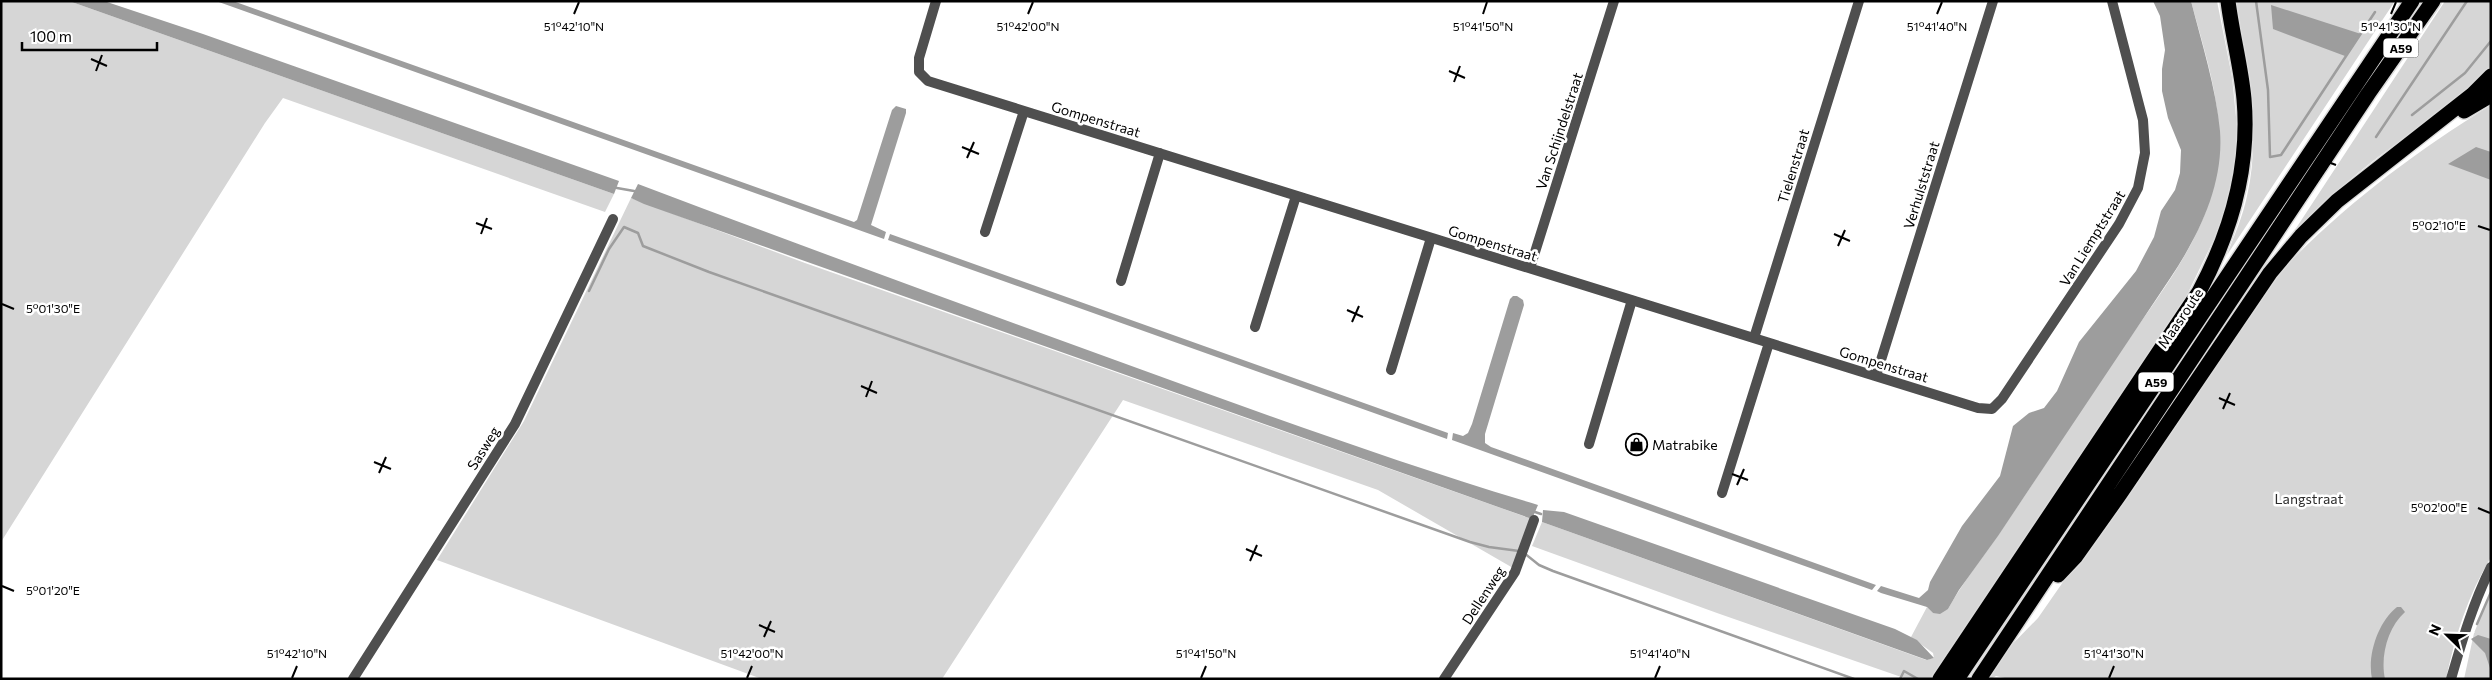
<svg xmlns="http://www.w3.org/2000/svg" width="2492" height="680" viewBox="0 0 2492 680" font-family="Commissioner,sans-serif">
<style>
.green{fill:#d6d6d6}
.water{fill:#9d9d9d}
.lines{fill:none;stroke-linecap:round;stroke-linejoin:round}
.stream{stroke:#9d9d9d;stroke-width:2.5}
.highway-casing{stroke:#dbdbdb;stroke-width:18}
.street{stroke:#4f4f4f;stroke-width:10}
.highway{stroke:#000;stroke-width:15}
.ticks{fill:none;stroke:#000;stroke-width:2}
.labels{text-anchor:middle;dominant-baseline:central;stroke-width:5;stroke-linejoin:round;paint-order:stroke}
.shield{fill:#fff;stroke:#4c4c4c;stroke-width:1}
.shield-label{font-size:12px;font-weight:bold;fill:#000}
.street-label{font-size:14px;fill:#000;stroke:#fff}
.poi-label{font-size:14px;fill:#000;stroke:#fff;text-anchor:start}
.park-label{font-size:14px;fill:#2d2d2d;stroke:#fff}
.ticks-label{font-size:12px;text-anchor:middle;fill:#000;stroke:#fff;stroke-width:5;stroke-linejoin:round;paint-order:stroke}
</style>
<rect width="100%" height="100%" fill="#fff"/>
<path class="green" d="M1,1H69L614,194L605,212L283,98L265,123L1,542Z
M2191,1H2217L2232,77L2236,117V160L2229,198L2216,235L2184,301L1976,611L1934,679H1907L1717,613L1532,546L1542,522L1926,660L1934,658L1933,653L1911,637L1927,607L1933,613L1948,609C1964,580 1985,555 2003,528C2045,466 2085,403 2127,342C2164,288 2207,235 2217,169C2226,113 2205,54 2191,1Z
M2235,1H2395L2227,255C2234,236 2243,216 2247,196C2262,132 2246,64 2235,1Z
M2445,1H2491V69C2457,107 2413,130 2373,161C2341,185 2314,213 2287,242Z
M2491,105V557C2468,595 2455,636 2446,679H2009L1996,676L1991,679L1985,677L1996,661L2038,618L2275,277C2342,207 2409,156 2491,105Z
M631,198L805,263L1532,519L1513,568L1378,490L1123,400L942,679H762L437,560L524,421Z
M2491,592V679H2464L2474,633Z"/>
<path class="water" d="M69,1H104L203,34L619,181L614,194Z
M216,1H233L854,222L857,220L892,110L896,106L906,109V113L871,225L886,232L884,239Z
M2153,1H2191C2202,44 2216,88 2220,131C2224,184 2199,235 2171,277L1998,536L1959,590L1948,609L1940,614L1933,613L1927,607L1881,593L1877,591L1881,586L1919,598L1928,590L1930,582L1962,526L2000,476L2013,426L2029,413L2044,408L2057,391L2079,342L2136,271L2154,237L2161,211L2175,190L2180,173L2181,150L2168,118L2162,91V69L2165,50L2160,16Z
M2271,5L2361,34L2345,56L2273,29Z
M2476,147L2491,152V180L2448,164Z
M638,184C796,244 956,302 1115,360C1255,411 1395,462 1538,505L1532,519L644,204L631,198Z
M890,234L1448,433L1447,439L888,240Z
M1513,296H1517L1523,300L1524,305L1485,434V443L1491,447L1876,585L1872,590L1452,440L1453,433L1463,436L1468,433L1472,424L1510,299Z
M1543,510L1564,512L1895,629L1917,640L1934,658L1927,660L1542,522Z
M2397,607H2401L2405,612C2388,627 2380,656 2385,679H2372C2367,655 2378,622 2397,607Z
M2478,635L2491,639V671L2485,653L2471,639Z"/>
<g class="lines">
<path class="stream" d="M2256,1L2268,90L2270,157L2281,155L2375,12
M2412,115L2465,73L2491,41
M2376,137L2467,1
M617,188L634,191
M589,291L609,249L624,227L638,233L643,246L709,272L1470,542L1489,547L1519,551
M1535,512L1541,514
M1524,553L1539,565L1553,571L1854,679
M2477,624L2491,592
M1900,679L1904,671L1918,679"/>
<defs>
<path id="highway" d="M2464,111L2491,95
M2058,575L2076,556L2120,494L2270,273L2301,236L2337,201L2472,95L2491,76
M1940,679L2199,292C2231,232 2250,167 2244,99C2241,66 2232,34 2228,1
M1957,679L2412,1
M1979,679L2368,94L2433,1"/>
</defs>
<use href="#highway" class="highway-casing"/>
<path class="street" d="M936,1L919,58V72L928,81L1978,408L1992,409L2002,399L2119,224L2138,188L2145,153L2143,120L2112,1
M985,232L1024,111
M1530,268L1614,1
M1121,281L1160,153
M1255,327L1296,196
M1754,338L1859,1
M1391,370L1431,238
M1876,376L1993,1
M1589,444L1632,300
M1722,493L1769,343
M353,679L515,424L613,219
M1444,679L1515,572L1534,520
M2451,679C2462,641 2473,603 2491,567"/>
<use href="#highway" class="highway"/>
</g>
<path class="ticks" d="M574,14L579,2M1028,14L1033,2M1483,14L1487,2M1937,14L1942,2M2391,14L2396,2M91,59L107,66M96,71L102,55M1449,71L1465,78M1454,82L1460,66M962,147L979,154M967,158L974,142M2320,159L2336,165M2325,170L2332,154M476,223L492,229M2478,226L2490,230M481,234L487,218M1834,234L1850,241M1838,246L1845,230M2,304L14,309M1347,310L1363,317M1352,322L1359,306M861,386L877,393M866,397L872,381M2219,398L2235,405M2223,409L2230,393M374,462L391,469M379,473L386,457M1732,474L1748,480M1737,485L1744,469M2478,508L2490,513M1246,549L1262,556M1250,561L1257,545M2,586L14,591M759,625L775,632M764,637L771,621M292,678L297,666M747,678L752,666M1201,678L1206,666M1655,678L1660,666M2109,678L2114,666"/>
<defs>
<symbol id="shop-ring" viewBox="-11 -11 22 22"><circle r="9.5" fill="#fff" stroke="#000" stroke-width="1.5"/><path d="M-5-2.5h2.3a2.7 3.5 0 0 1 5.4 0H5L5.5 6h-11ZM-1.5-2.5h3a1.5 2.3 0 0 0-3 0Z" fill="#000"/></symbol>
</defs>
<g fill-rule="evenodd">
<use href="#shop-ring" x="1624" y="432" width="25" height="25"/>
</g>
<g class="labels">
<g class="shield">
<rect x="2383.5" y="38.5" width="35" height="19" rx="4"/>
<rect x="2138.5" y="372.5" width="35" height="19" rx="4"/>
</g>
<g class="shield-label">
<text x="2401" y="48">A59</text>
<text x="2156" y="382">A59</text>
</g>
<g class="street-label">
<text transform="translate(1096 119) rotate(17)">Gompenstraat</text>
<text transform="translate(1559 131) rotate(-72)">Van Schijndelstraat</text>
<text transform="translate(1793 166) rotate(-73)">Tielenstraat</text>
<text transform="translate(1921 185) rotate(-73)">Verhulststraat</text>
<text transform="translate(2092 238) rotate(-58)">Van Liemptstraat</text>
<text transform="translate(1493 243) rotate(17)">Gompenstraat</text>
<text transform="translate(2180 318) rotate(-56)">Maasroute</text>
<text transform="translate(1884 364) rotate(17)">Gompenstraat</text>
<text transform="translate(483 448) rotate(-58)">Sasweg</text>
<text transform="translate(1483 595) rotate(-57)">Dellenweg</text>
</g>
<g class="poi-label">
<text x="1652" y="444">Matrabike</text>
</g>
<g class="park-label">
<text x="2309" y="498">Langstraat</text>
</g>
</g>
<g class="ticks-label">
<text x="574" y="31">51°42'10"N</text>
<text x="1028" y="31">51°42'00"N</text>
<text x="1483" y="31">51°41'50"N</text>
<text x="1937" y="31">51°41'40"N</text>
<text x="2391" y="31">51°41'30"N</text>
<text x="2439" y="230">5°02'10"E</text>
<text x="53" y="313">5°01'30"E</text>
<text x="2439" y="512">5°02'00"E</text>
<text x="53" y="595">5°01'20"E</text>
<text x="297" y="658">51°42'10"N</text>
<text x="752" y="658">51°42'00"N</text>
<text x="1206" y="658">51°41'50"N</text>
<text x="1660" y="658">51°41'40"N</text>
<text x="2114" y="658">51°41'30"N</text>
</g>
<rect width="2492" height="680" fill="none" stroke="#000000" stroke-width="5"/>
<g transform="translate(2447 635) rotate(293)" stroke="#ffffff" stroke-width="4" paint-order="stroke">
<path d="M0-4L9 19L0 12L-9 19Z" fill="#000000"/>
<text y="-8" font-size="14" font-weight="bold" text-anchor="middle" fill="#000000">N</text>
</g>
<path d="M22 42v8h135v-8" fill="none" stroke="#000000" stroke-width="2.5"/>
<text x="30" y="42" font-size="15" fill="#000000" stroke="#ffffff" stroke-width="4" paint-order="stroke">100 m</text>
</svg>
